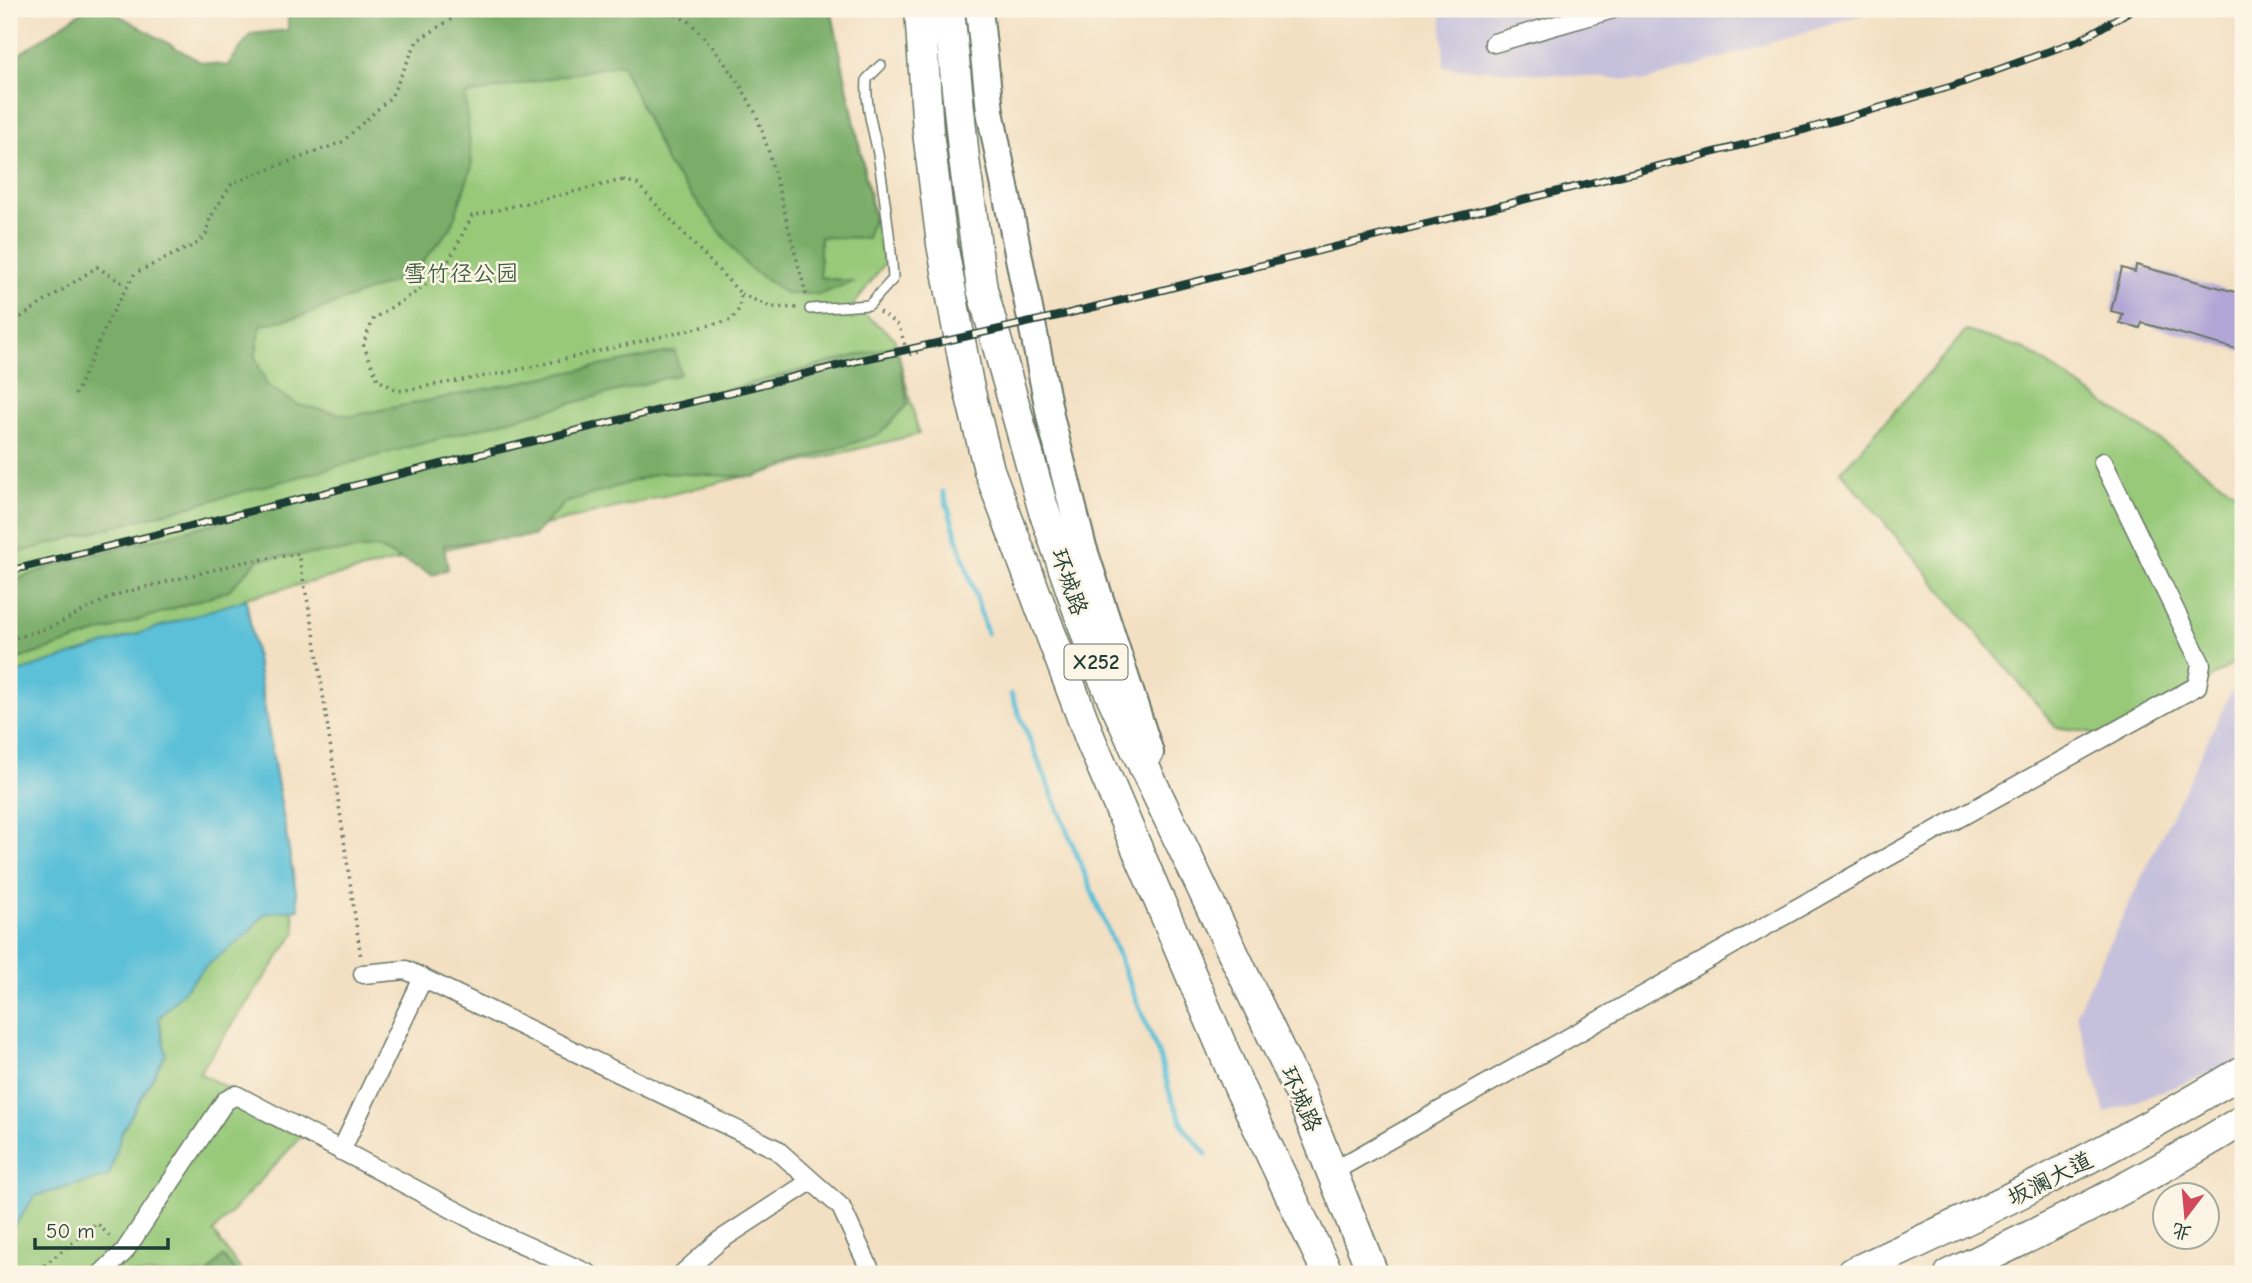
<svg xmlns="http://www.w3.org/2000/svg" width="2252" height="1283" viewBox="0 0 2252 1283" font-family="'Comic Neue','LXGW WenKai TC',sans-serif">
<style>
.industrial{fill:#c5c0db}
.green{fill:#97c979;stroke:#5b8356;stroke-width:2}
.forest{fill:#79ad69;stroke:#4c754e;stroke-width:2}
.water{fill:#5bc0d8;stroke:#3d7e86;stroke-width:2}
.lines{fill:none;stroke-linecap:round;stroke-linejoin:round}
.stream{stroke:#5bc0d8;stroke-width:5}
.building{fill:#b1a6d5}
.lane-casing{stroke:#697666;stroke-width:12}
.street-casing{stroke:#697666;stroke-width:21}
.secondary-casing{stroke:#697666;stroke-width:30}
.primary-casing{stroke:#697666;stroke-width:33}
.path{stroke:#697666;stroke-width:3.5;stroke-dasharray:2 5;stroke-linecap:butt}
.lane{stroke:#fff;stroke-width:9}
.street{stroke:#fff;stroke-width:18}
.secondary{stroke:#fff;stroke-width:26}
.primary{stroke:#fff;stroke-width:30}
.rail-casing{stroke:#1f3d34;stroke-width:8}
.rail{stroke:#fcf5e5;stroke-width:5;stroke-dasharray:16;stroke-linecap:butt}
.labels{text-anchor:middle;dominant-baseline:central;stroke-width:5;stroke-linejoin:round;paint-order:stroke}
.shield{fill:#fcf5e5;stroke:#617469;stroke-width:2}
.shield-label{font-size:21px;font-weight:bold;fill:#1f3d34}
.park-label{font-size:23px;fill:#3d6045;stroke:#fcf5e5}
.street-label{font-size:23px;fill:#1f3d34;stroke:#fcf5e5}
</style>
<rect width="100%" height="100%" fill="#fcf5e5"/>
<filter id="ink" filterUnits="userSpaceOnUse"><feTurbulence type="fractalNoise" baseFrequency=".0143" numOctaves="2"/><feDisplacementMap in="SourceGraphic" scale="14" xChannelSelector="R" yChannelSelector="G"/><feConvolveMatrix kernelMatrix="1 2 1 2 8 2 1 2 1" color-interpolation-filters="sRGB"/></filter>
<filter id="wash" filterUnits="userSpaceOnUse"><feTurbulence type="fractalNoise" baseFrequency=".00686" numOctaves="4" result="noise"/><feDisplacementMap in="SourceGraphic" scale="28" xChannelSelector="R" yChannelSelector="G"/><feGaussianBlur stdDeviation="1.57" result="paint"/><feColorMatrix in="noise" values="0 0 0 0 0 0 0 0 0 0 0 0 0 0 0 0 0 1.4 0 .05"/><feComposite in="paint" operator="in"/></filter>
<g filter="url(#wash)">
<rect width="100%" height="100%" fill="#f3e0c3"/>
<path class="industrial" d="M1441,9H1880L1646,81L1444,67Z
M2243,667V1061L2105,1113L2076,1013Z"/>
<path class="green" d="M831,9L884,264L853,306L894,337L919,434L245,598L296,932L199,1073L307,1130L213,1232L244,1274H9V134Z
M1966,331L2025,349L2243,497V656L2125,738L2056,727L1841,471Z"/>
<path class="forest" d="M86,9H108L201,62L227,66L251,34L288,30V9H831L874,217L867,238L820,237V277L853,282L821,294H787L748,267L667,164L622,64L465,95L472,166L451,228L411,275L302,316L261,325L255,357L267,385L298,405L351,416L675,351L680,374L9,555V61Z
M897,345L908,404L880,434L753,477L659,473L565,503L533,536L444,545L448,569L433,575L377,548L259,559L228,591L9,662V582L62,563Z
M223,1256L237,1274H208Z"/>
<path class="water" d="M246,599L299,909L266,913L243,938L206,966L159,1018L166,1054L122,1132L109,1176L35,1196L9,1234V675Z"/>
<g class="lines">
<path class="stream" d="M943,492L987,633
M1011,694L1159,1055L1171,1097L1185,1129L1206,1154"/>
</g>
<g id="blocks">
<path class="building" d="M2136,265L2243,294V351L2142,323L2140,328L2120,323L2123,314L2111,311L2122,268L2135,272Z"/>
</g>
</g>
<g filter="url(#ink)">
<use href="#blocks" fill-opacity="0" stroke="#697666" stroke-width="2"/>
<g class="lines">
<defs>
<path id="lane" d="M810,309L869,305L893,279C891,237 884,195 878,154C873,128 865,105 867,79L881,65"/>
<path id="street" d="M1494,43L1613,9
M363,974L406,970L776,1149L841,1207L872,1274
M341,1151L423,978
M1332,1172L1861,872L2197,686L2201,664L2103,462
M101,1274L124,1252L225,1101L236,1095L500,1234L589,1274
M682,1274L719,1241L811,1181"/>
<path id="secondary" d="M979,9L990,111L1051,420L1082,544L1150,753"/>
<path id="primary" d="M920,9L928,132L942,244L968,384L989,470L1091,741L1239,1087L1328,1274
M949,9L964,159L982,289L1043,508L1097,664L1139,756L1300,1093L1373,1274
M1850,1274C1985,1212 2117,1148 2243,1071
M1950,1274C2051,1228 2149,1178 2243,1120"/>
</defs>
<use href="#lane" class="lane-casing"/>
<use href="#street" class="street-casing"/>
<use href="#secondary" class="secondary-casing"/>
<use href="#primary" class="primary-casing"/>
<path class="path" d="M663,9L690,22L716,51L742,88L756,114L768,149L807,298
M623,180L637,184L741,294L739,309L732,320L509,372L399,391L378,380L363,344L374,318L421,289L444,270L472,216Z
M741,294L771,307L799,308
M879,312L899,326L908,355L918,352
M9,325L97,267L127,286
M75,395L110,317L135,273L198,243L206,234L210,218L232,183L342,142L391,97L417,41L467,9
M9,640L51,627L115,595L244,562L298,554L314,632L361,958
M33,1274L97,1223L112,1239"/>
<use href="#lane" class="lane"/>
<use href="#street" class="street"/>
<use href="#secondary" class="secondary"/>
<use href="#primary" class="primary"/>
<defs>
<path id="rail" d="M9,571L865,359L1062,315L1807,129L1953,86L2080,40L2133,9"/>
</defs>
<use href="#rail" class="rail-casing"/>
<use href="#rail" class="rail"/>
</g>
</g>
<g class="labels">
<rect class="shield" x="1064.5" y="644.5" width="63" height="35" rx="5"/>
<g class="shield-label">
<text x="1096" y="662">X252</text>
</g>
<g class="park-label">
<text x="461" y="273">雪竹径公园</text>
</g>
<g class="street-label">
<text transform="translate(1069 582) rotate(71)">环城路</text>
<text transform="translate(1301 1099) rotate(66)">环城路</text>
<text transform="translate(2050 1179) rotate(-27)">坂澜大道</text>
</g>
</g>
<rect width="2252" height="1283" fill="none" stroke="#fcf5e5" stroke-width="35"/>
<g transform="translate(2186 1216) rotate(196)"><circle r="33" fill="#fcf5e5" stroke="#a4ab9e" stroke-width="2"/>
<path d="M0-5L12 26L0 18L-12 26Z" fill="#d1495b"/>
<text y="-10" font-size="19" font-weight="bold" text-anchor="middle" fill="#1f3d34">北</text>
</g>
<path d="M35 1238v10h133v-10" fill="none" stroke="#1f3d34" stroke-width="3.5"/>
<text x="46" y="1238" font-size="21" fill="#1f3d34" stroke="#fcf5e5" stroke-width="5" paint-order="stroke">50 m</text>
</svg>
